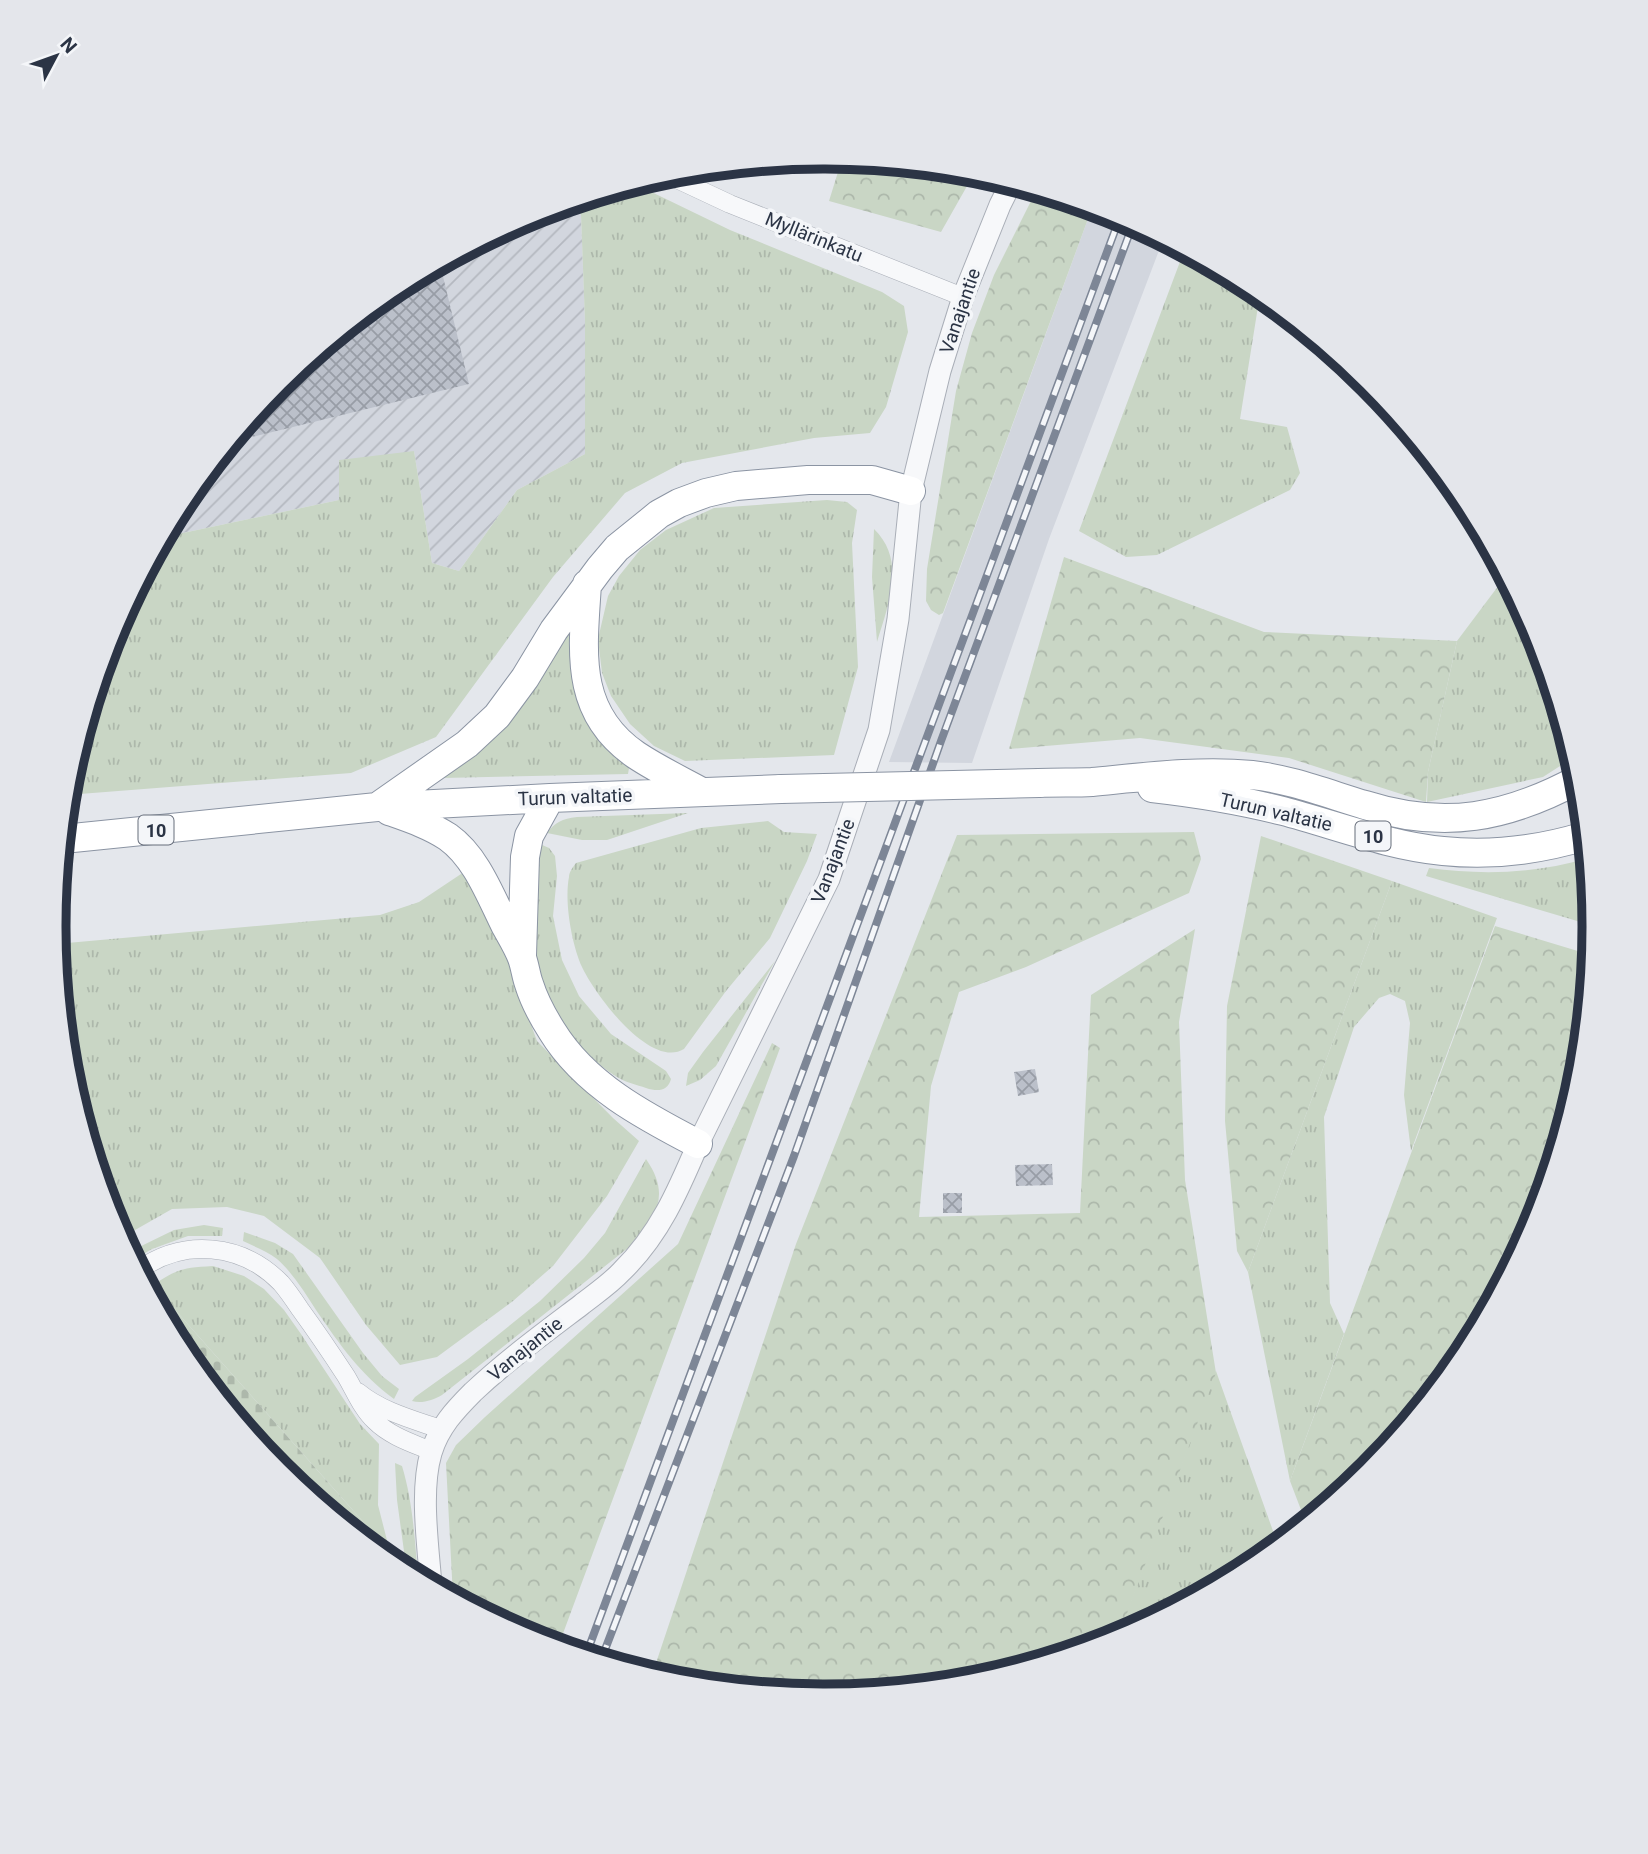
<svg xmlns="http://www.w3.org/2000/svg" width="1648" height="1854" viewBox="0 0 1648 1854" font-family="Roboto,sans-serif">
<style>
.built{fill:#d2d6de}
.industrial{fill:url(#industrial-furrows)}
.grass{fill:url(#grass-tufts)}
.forest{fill:url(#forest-crowns)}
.cemetery{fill:url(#cemetery-stones)}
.building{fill:url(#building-cross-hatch)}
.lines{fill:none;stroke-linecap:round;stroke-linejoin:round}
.minor-casing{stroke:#a9aeb7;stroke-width:19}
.tertiary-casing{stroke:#a9aeb7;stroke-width:23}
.trunk-casing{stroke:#8b94a3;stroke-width:30}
.minor{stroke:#f7f8fa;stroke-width:18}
.tertiary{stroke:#f7f8fa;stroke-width:21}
.trunk{stroke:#fff;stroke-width:28}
.rail-casing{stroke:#7d8696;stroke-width:8}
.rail{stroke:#f4f6f9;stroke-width:5;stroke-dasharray:16;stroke-linecap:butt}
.trunk-bridge-casing{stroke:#8b94a3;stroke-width:30;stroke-linecap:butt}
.trunk-bridge{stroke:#fff;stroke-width:28}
.labels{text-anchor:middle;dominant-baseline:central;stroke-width:7;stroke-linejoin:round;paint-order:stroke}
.shield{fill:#f4f6f9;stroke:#676e7b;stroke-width:2}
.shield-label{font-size:18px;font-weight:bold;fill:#2b3445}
.street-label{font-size:19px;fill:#2b3445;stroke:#f4f6f9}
.rim{fill:none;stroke:#2b3445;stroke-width:9}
</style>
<defs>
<pattern id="industrial-furrows" width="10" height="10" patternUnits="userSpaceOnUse" patternTransform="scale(1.75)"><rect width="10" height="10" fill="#d2d6de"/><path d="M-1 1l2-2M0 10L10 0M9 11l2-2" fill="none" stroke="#b4b8c0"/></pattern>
<pattern id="grass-tufts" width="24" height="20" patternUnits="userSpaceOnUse" patternTransform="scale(1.75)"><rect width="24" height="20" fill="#c9d6c5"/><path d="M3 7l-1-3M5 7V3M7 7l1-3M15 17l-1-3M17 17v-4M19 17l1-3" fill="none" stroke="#adb8ab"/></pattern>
<pattern id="forest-crowns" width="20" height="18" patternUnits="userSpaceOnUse" patternTransform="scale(1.75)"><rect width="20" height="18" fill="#c9d6c5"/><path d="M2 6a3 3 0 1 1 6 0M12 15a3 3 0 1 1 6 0" fill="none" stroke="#adb8ab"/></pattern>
<pattern id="cemetery-stones" width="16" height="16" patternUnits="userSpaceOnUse" patternTransform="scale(1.75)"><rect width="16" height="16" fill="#c9d6c5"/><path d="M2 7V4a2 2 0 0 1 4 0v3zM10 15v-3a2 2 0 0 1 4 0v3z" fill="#adb8ab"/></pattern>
<pattern id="building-cross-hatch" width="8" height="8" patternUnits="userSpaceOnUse" patternTransform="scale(1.75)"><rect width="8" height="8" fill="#bbc0ca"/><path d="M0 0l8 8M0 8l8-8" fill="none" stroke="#989da6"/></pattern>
</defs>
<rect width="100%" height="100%" fill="#e4e7ec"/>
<path class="built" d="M1092,208L1119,216L1163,240L1049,539L972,763L889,762Z"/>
<path class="industrial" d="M574,202L581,215L585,322V454L517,490L459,571L432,563L414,451L339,500L164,537L184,499L280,382L397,287L530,216Z"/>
<path class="grass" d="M635,184L730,230L882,292L904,306L908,332L886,407L870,433L814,438L682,463L625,493L553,577L436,737L351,773L67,795L69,776L113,632L164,537L339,500V460L414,451L432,563L459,571L517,490L585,454V322L581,215L574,202Z
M1184,251L1252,287L1260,294L1240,419L1287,427L1300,473L1290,490L1157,555L1126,557L1079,531Z
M827,500L847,502L857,510L852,543L858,667L834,755L685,761L654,746L630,724L611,696L602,673L598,639L608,596L619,576L640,550L666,530L714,508Z
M874,529C907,561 888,605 877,642L872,577Z
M1505,577L1535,633L1572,755L1571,759L1543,777L1427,802L1428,772L1457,641Z
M573,628L605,741L629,768L628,774L443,778Z
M688,813L607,840H582L547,833C555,822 562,819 577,817Z
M768,821L784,832L817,834L807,861L770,938L726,991L684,1049C650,1070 594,993 582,967C572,945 564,902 569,877C569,872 573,867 576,863L701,828Z
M540,844L549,848L555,856L557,876L553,916L562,960L579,996L611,1034L666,1071L671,1079C668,1091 658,1092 646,1088C637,1085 625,1082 617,1077C586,1058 558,1025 545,992C527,946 536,892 540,844Z
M1587,858L1594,926L1426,876L1429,868C1481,875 1536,874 1587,858Z
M464,872L493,921L537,1041L613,1118L639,1141L607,1196L553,1266L513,1301L437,1357L400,1365L366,1325L320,1258L264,1216L227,1207L172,1209L121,1238L113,1221L69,1077L56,944L380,915L419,902Z
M1392,881L1497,918L1411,1151L1404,1095L1410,1023L1405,1001L1390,994L1379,998L1354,1027L1324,1117L1330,1303L1344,1334L1290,1481L1248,1272Z
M775,961L716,1066L700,1080L686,1086L688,1073L703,1052Z
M646,1159C670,1194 658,1214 633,1244L442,1395C433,1400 422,1404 412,1401L415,1397L468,1359L540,1301L584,1258L605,1233Z
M204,1225L223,1228L222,1236H188L152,1249L133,1260L129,1252L174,1230Z
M244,1232L275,1243L293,1254L363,1353L382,1376L399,1389L394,1399C360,1374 340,1345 316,1310C305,1293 293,1273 277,1259C267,1251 255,1247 243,1241Z
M213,1266L244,1276L264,1289L284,1310L301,1334L360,1424L379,1444L378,1505L390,1552L153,1285C179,1268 183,1268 213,1266Z
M1216,1371L1278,1545L1251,1567L1117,1639Z
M395,1463L402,1466C413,1502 415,1542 418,1578L407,1573L397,1500Z"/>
<path class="forest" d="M842,159L975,172L941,232L829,201Z
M1036,191L1092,208L943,613L939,615L931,610L926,601L927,569L956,391L972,333L994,275Z
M1064,557L1264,632L1457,641L1428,772L1426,802L1289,758L1140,738L1009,749Z
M1194,832L1201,859L1189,893L1026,967L959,992L931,1086L919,1217L1080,1213L1091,995L1195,929L1179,1022L1185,1180L1216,1373L1118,1638L974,1682L824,1697L673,1682L652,1675L796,1244L957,835Z
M1261,836L1392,881L1248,1272L1237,1251L1225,1121L1227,1006Z
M1495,926L1591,955L1579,1078L1535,1222L1464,1355L1368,1472L1306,1523L1290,1481Z
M772,1043L780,1048L558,1647L529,1638L453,1597L446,1463L456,1445L485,1417L678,1244Z"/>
<path class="cemetery" d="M153,1285L390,1552L384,1557L279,1471L184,1354L148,1288Z"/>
<path class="building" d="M440,264L469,384L231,442L280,382L397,287Z
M1035,1069L1039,1092L1018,1096L1014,1072Z
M1052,1164L1053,1185L1016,1186L1015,1165Z
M943,1193H962V1213H943Z"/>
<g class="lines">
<defs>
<path id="minor" d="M666,174L730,204L963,297
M139,1270C184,1238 242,1243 281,1283C288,1291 294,1300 300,1309C316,1331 331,1353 346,1376C355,1391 362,1409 375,1421C390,1436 412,1443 431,1451
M358,1392C381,1411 411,1419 440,1429"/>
<path id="tertiary" d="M431,1585C428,1545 420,1491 431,1453C439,1427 455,1410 473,1392C507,1360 544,1333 581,1305C595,1294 610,1284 622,1271C659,1235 678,1191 698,1144L829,879L879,730L898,619L911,491L940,371L963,297L1000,205L1011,183"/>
<path id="trunk" d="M587,584C583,650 573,712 636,755C657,769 680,780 702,792
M1039,783C1057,782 1075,783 1092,782C1145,777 1199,770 1252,775C1290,779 1328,794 1365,805C1444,830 1507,818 1579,779
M1152,788C1196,793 1240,800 1283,811C1336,825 1389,846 1443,851C1491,856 1539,850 1585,836
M377,807L467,744L497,716L525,678L554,630L600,568L617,548L659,514L679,503L706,493L736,486L808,480H872L911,491
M389,811C409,818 430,825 448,837C476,857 490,895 505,925C511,936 518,947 522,958C525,966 526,976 529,984C534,1000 543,1017 552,1031C585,1085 644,1116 698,1144
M63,839L377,807L550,798L781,789
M522,955L525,857L529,836L550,798"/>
</defs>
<use href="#minor" class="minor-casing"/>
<use href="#tertiary" class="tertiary-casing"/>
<use href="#trunk" class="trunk-casing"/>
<use href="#minor" class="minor"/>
<use href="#tertiary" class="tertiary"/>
<use href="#trunk" class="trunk"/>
<defs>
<path id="rail" d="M586,1655L1120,217
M601,1660L794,1156L941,741L1133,224"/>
</defs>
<use href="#rail" class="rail-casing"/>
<use href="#rail" class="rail"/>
<defs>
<path id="trunk-bridge" d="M781,789L1039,783"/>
</defs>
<use href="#trunk-bridge" class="trunk-bridge-casing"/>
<use href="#trunk-bridge" class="trunk-bridge"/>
</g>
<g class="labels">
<g class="shield">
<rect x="138.5" y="815.5" width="35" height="29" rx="5"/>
<rect x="1355.5" y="821.5" width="35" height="29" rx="5"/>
</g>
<g class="shield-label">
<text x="156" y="830">10</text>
<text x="1373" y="836">10</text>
</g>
<g class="street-label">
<text transform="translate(814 237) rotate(22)">Myllärinkatu</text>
<text transform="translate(960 311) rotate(-71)">Vanajantie</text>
<text transform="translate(575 797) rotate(-2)">Turun valtatie</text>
<text transform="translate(1276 812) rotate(13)">Turun valtatie</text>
<text transform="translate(833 861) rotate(-69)">Vanajantie</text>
<text transform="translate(525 1349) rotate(-39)">Vanajantie</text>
</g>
</g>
<path d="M0 0H1648V1854H0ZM823 169H825A757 757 0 0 1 1582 926V927A757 757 0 0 1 825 1684H823A757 757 0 0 1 66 927V926A757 757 0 0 1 823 169Z" fill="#e4e6eb" fill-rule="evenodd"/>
<path class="rim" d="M823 169H825A757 757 0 0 1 1582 926V927A757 757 0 0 1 825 1684H823A757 757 0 0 1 66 927V926A757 757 0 0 1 823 169Z"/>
<g transform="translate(56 56) rotate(49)" stroke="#f4f6f9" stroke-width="5" paint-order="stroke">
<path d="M0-5L12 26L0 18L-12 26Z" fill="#2b3445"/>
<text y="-10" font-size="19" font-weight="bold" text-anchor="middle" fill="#2b3445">N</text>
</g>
</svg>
